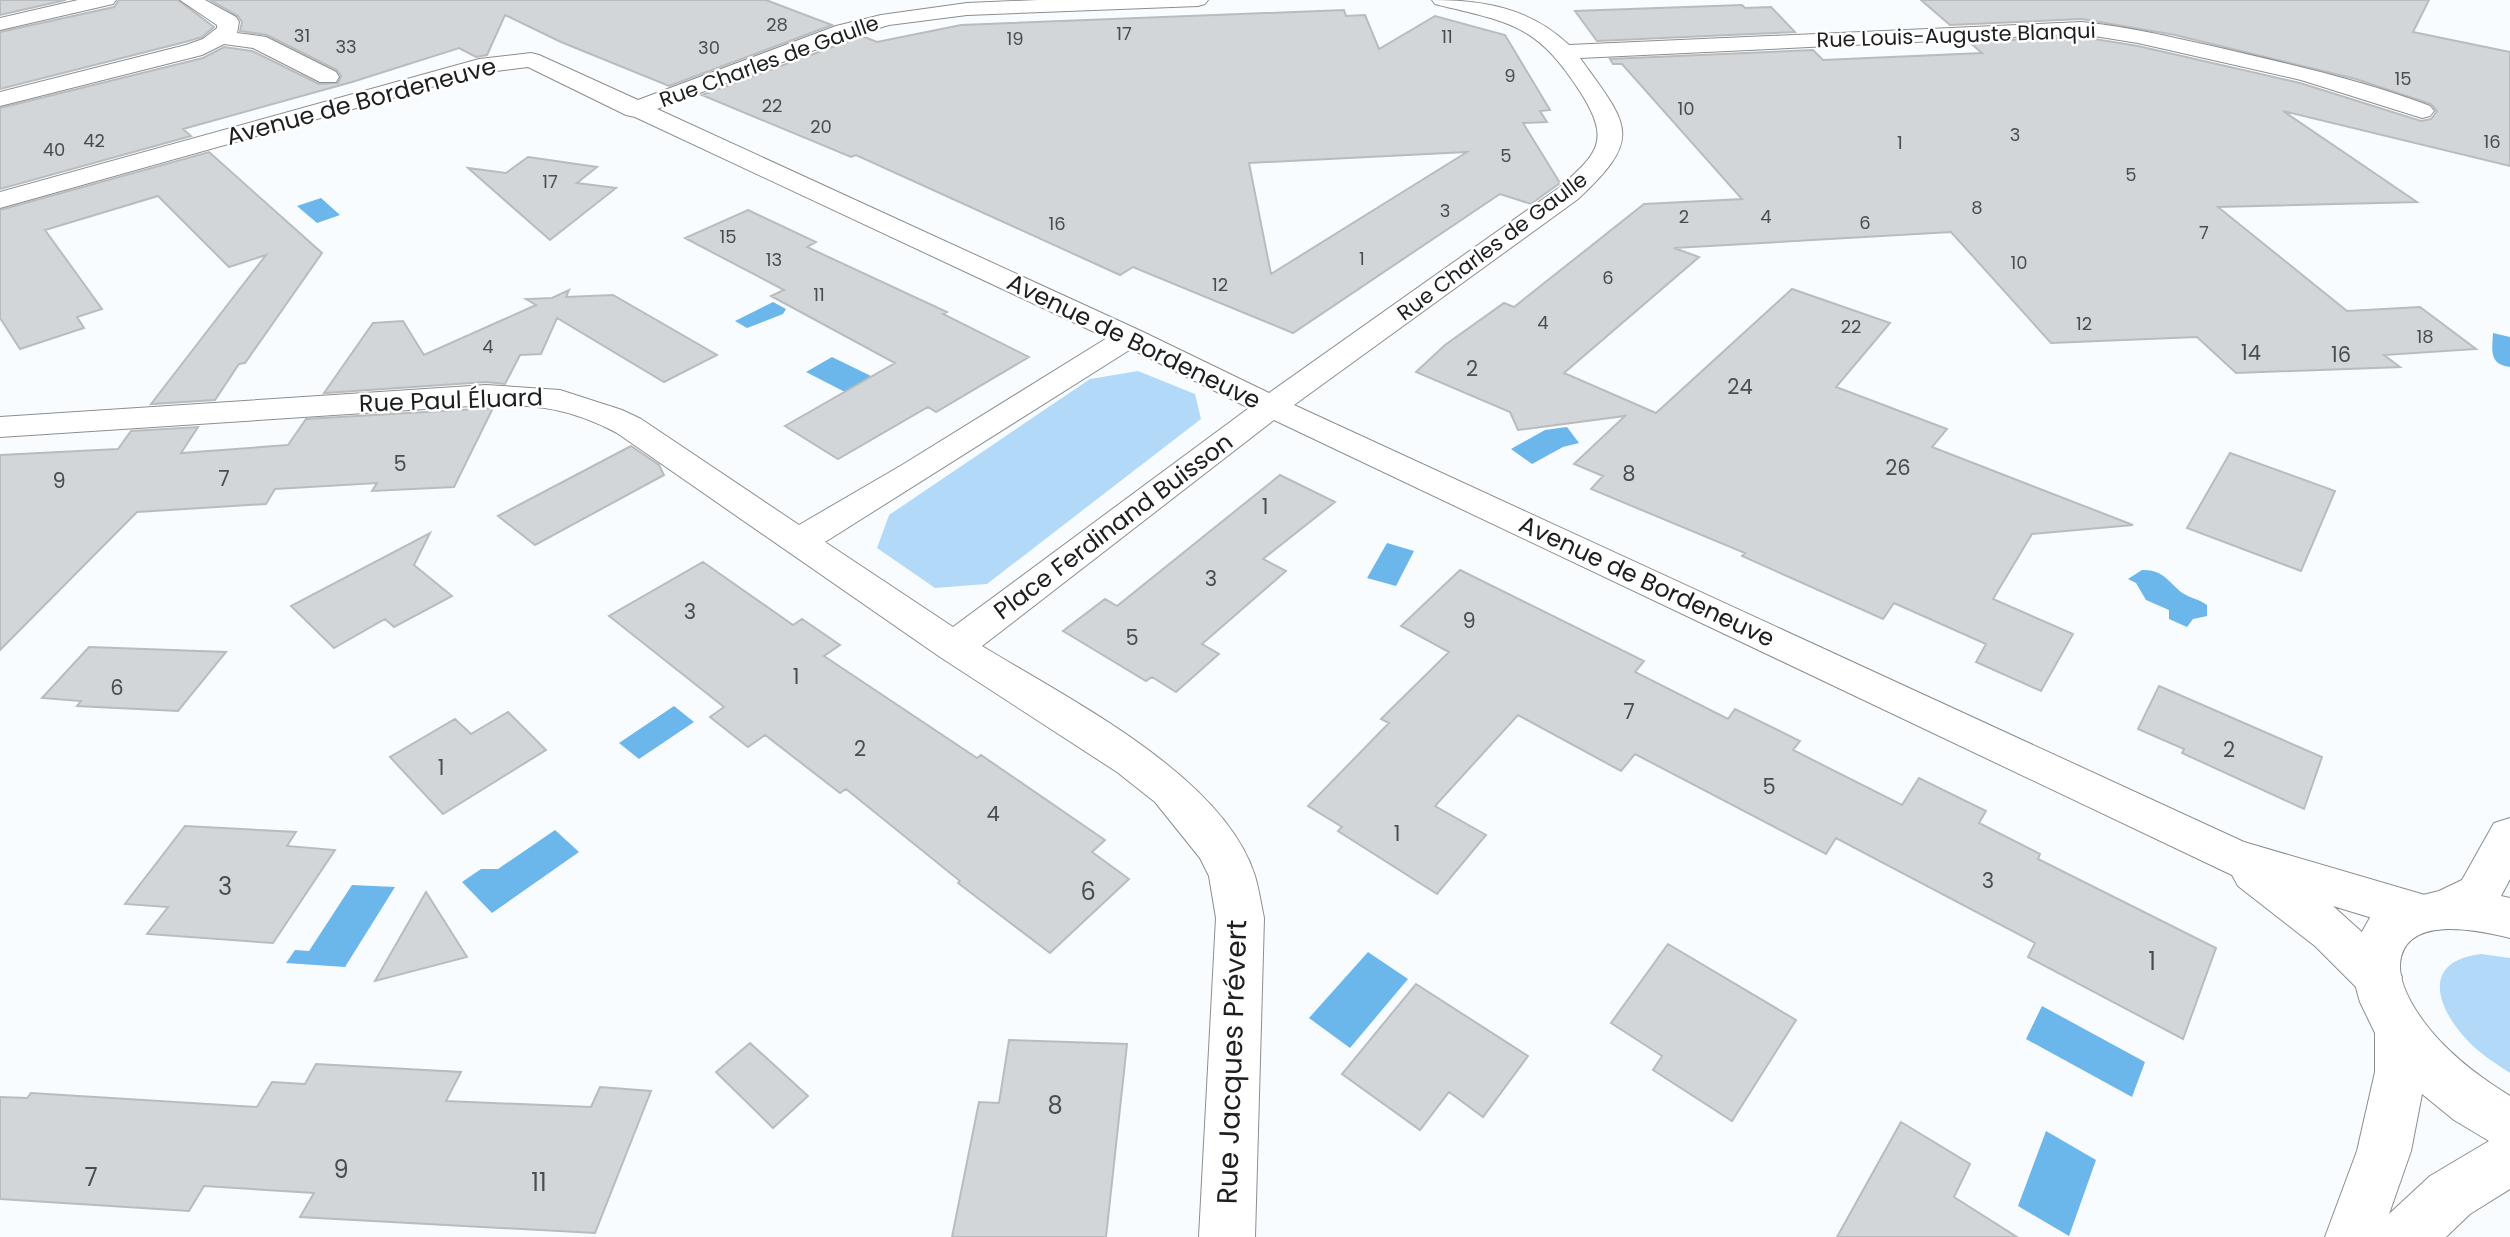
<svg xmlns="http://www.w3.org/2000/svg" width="2510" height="1237" viewBox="0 0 2510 1237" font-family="Poppins,sans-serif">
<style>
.green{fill:#b2daf8}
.water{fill:#6bb6eb}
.building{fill:#d3d6d9;stroke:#b9bcbe;stroke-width:2;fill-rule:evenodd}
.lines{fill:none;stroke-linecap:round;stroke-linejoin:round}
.minor-casing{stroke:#8b8e90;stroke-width:2}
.tertiary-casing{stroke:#8b8e90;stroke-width:2}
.minor{fill:#fff;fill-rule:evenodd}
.tertiary{fill:#fff;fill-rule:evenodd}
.labels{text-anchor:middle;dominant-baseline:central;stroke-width:5;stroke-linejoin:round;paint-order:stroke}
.far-number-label{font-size:18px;fill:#4a4c4e}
.far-street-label{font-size:21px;fill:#1d1e1f;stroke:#fff}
.number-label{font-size:21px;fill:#4a4c4e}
.street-label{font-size:24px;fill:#1d1e1f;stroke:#fff}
.near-number-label{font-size:24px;fill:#4a4c4e}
.near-street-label{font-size:28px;fill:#1d1e1f;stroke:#fff}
</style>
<rect width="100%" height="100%" fill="#f9fcff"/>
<path class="green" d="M1138,371L1195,394L1201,419L987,584L935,588L877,548L889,515L1090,379Z
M2481,954L2510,958V1073C2495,1063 2479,1053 2467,1040C2436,1007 2421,961 2481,954Z"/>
<path class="water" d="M321,198L340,215L317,223L297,206Z
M773,302L786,309L783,314L747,328L735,321Z
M2493,333L2510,337V367C2489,364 2492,351 2493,333Z
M832,357L871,376L845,392L806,372Z
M1567,427L1579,443L1563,447L1532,464L1511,449L1545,430Z
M1387,543L1414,551L1396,586L1367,578Z
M2142,570C2162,569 2168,581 2181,592C2189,598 2199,599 2207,605V616L2193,619L2187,627L2169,619V610L2146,600L2136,583L2128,579Z
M674,706L694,722L639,759L619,743Z
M555,830L579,852L492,913L462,882L481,869H498Z
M352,885L395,887L345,967L286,963L295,950L309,951Z
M1368,952L1408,979L1350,1048L1309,1018Z
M2042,1006L2145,1062L2132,1097L2026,1039Z
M2046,1131L2096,1160L2069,1236L2018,1206Z"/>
<path class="building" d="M0,0H66L0,15Z
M119,0H178L214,27L202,37L185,42L0,89V32L114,7Z
M210,0H766L832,25L669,86L561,42L505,15L487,55L476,57L459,48L352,82L183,129L191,136L0,189V108L203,58L224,47L252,51L319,84L338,83L341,76L337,70L267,35L240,31L242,22L238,16Z
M1921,0H2429L2413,32L2510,52V166L2283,111L2417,202L2218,207L2347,311L2420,307L2476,349L2384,355L2400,367L2236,373L2197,337L2051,343L1951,232L1674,248L1699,257L1564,373L1656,413L1792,289L1890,323L1836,387L1947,429L1932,447L2133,525L2032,534L1993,599L2073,634L2041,691L1976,662L1986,644L1894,603L1883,619L1742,556L1745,553L1591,489L1603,476L1574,464L1625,416L1518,430L1510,412L1416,372L1445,345L1504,303L1514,307L1644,204L1742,199L1622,64H1613L1610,59L1813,50L1823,60L1982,53L1969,42L2082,37L2138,46L2300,83L2421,121L2431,119L2437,111L2431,104L2356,79L2175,35L2082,19L1950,25Z
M1742,5L1745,8L1771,7L1795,32L1597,41L1575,11Z
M1344,10L1346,16L1365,15L1379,49L1435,16L1505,35L1550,110L1540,111L1547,122L1523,123L1560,183L1531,204L1500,194L1293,333L1133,267L1120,275L856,155L851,157L702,95L862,36L877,42L961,25ZM1467,152L1271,274L1249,163Z
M209,152L322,253L245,363L239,364L215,400L151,404L266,255L229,267L158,196L45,230L102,309L77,317L84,328L20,349L0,318V210Z
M528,157L597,167L577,183L616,188L550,240L468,168L506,173Z
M748,210L816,242L807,247L947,312L943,314L1029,357L936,412L928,407L838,459L785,426L895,363L771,296L784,290L685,238Z
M569,290L566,297L613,295L717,355L664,382L557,318L541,354L520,355L505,384L486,382L324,393L373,323L403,321L424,355L536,305L526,299L552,298Z
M493,408L454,487L372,491L377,483L275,489L266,504L137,512L0,650V455L118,449L131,431L198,427L181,453L288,445L306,419Z
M631,446L659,465L664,475L535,545L498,516Z
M2230,453L2335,491L2301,571L2187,528Z
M1280,475L1335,502L1263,559L1286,571L1202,644L1219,654L1176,692L1152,677L1146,681L1063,631L1105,599L1117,606Z
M430,533L414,565L452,596L394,627L385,619L334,648L291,606Z
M703,562L793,625L802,619L840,645L824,656L977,758L981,755L1105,840L1092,852L1129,879L1050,953L958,883L960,881L846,789L840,793L765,735L748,747L710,717L724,707L609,616Z
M1460,570L1644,661L1635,672L1728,719L1735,709L1800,741L1793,750L1902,805L1919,778L1986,811L1979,823L2040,854L2038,859L2216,948L2183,1039L2028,957L2035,943L1836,838L1826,854L1635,754L1621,771L1518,715L1435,806L1486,835L1437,894L1338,831L1342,827L1308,806L1389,723L1381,719L1449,652L1401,626Z
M89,647L226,652L178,711L77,706L81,701L42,698Z
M2159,686L2322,757L2304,809L2182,753L2184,749L2138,729Z
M508,712L546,750L443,814L390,757L455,719L471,734Z
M185,826L296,832L287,846L335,850L273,943L147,934L168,907L125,904Z
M426,892L467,957L375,981Z
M1668,944L1796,1020L1732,1121L1653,1070L1662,1056L1611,1023Z
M1416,984L1528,1056L1483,1117L1449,1092L1420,1130L1342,1074Z
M1009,1040L1127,1044L1106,1237H952L979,1102L999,1103Z
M750,1043L808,1096L773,1128L716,1072Z
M316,1064L461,1072L446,1101L591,1107L600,1087L651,1091L595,1233L300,1217L314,1193L204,1186L189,1211L0,1199V1097L27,1098L31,1093L257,1107L272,1082L305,1084Z
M1901,1122L1970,1164L1954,1197L2017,1237H1837Z"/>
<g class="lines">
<defs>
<path id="minor" d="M78,0H116L113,4L0,30V18Z
M180,0H205L236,17L239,22L237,33L266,37L336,72L339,77L336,82H320L253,48L224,44L202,55L0,106V92L186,45L203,39L217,28V25Z
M1038,0H1208L1205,4L1198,6L967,15L889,25L852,36L657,109L1141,331L1269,393L1560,187C1598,153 1611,141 1581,93C1536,23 1511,23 1435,4L1432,0C1484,0 1530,8 1569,45L2082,22C2132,27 2180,39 2229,50C2297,66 2365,81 2430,106L2434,111L2430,116L2422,118L2301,80L2138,43L2082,34L1580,58C1628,125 1645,137 1578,199L1294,405L2244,842L2435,898L2441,912L2435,926L2418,932L2333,906L2395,962L2402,977L2395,992L2378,999L2361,992L2315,946L2238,886L2232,875L1274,420L982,646C1067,698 1224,776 1255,876C1259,889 1261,904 1264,918L1255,1237H1199L1216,918L1209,876L1200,858L1155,802L1117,772L940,657L617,433C572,409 537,404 486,405L0,437V417L486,385L560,390L622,410L641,419L799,525L902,465L1107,338L635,117L626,115L528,67L481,73L0,208V192L479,59L531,53L539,55L638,100L836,26L881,15L967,3ZM1131,349L1249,408L953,627L825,542Z"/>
<path id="tertiary" d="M2510,818V879L2501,896L2510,898V938C2477,930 2404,914 2400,964C2399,984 2413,1007 2424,1022C2447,1053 2478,1076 2510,1096V1189L2470,1214L2446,1237H2325L2357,1151L2375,1072V1033L2360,1002L2351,970L2354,946L2372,914L2391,903L2439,891L2462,880L2494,823ZM2422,1094L2454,1120L2489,1141L2430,1176L2389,1214L2411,1151Z"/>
</defs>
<use href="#minor" class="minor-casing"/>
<use href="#tertiary" class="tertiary-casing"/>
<use href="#minor" class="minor"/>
<use href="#tertiary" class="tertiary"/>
</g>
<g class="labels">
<g class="far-number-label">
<text x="777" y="24">28</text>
<text x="1124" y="33">17</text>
<text x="302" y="35">31</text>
<text x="1447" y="36">11</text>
<text x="1015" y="38">19</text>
<text x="346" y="46">33</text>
<text x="709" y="47">30</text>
<text x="1510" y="75">9</text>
<text x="2403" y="78">15</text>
<text x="772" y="105">22</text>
<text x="1686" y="108">10</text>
<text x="821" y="126">20</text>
<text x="2015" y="134">3</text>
<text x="94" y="140">42</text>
<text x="2492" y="141">16</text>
<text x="1900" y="142">1</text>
<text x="54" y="149">40</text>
<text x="1506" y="155">5</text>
<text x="2131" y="174">5</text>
<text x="550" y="181">17</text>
<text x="1977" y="207">8</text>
<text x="1445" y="210">3</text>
<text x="1684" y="216">2</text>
<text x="1766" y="216">4</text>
<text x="1865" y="222">6</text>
<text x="1057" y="223">16</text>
<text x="2204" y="232">7</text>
<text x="728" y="236">15</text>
<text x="1362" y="258">1</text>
<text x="774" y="259">13</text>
<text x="2019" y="262">10</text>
<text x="1608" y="277">6</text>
<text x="1220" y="284">12</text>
<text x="819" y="294">11</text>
<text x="1543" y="322">4</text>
<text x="2084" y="323">12</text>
<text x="1851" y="326">22</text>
<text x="2425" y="336">18</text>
<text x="488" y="346">4</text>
</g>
<g class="far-street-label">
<text transform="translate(1956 35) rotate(-2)">Rue Louis-Auguste Blanqui</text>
<text transform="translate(769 61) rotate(-20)">Rue Charles de Gaulle</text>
<text transform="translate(1492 246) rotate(-37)">Rue Charles de Gaulle</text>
</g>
<g class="number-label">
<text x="2251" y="352">14</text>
<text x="2341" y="354">16</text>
<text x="1472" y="368">2</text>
<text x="1740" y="386">24</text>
<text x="400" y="463">5</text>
<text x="1898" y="467">26</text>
<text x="1629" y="473">8</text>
<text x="224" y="478">7</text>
<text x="59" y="480">9</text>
<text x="1265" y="506">1</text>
<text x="1211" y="578">3</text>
<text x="690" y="611">3</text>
<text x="1469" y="620">9</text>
<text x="1132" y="637">5</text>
<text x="796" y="676">1</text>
<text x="117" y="687">6</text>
<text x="1629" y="711">7</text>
<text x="860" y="748">2</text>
<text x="2229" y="749">2</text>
<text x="441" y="767">1</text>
<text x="1769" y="786">5</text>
<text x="993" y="813">4</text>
<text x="1397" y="833">1</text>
<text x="1988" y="880">3</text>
</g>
<g class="street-label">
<text transform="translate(361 101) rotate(-15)">Avenue de Bordeneuve</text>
<text transform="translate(1134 341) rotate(26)">Avenue de Bordeneuve</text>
<text transform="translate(451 400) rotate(-2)">Rue Paul Éluard</text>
<text transform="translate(1113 526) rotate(-37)">Place Ferdinand Buisson</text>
<text transform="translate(1647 581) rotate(25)">Avenue de Bordeneuve</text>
</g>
<g class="near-number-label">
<text x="225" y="886">3</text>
<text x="1088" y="891">6</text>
<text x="2152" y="961">1</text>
<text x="1055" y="1105">8</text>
<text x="341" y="1169">9</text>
<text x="91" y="1177">7</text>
<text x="539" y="1182">11</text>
</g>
<g class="near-street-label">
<text transform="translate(1232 1062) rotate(-88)">Rue Jacques Prévert</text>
</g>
</g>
</svg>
